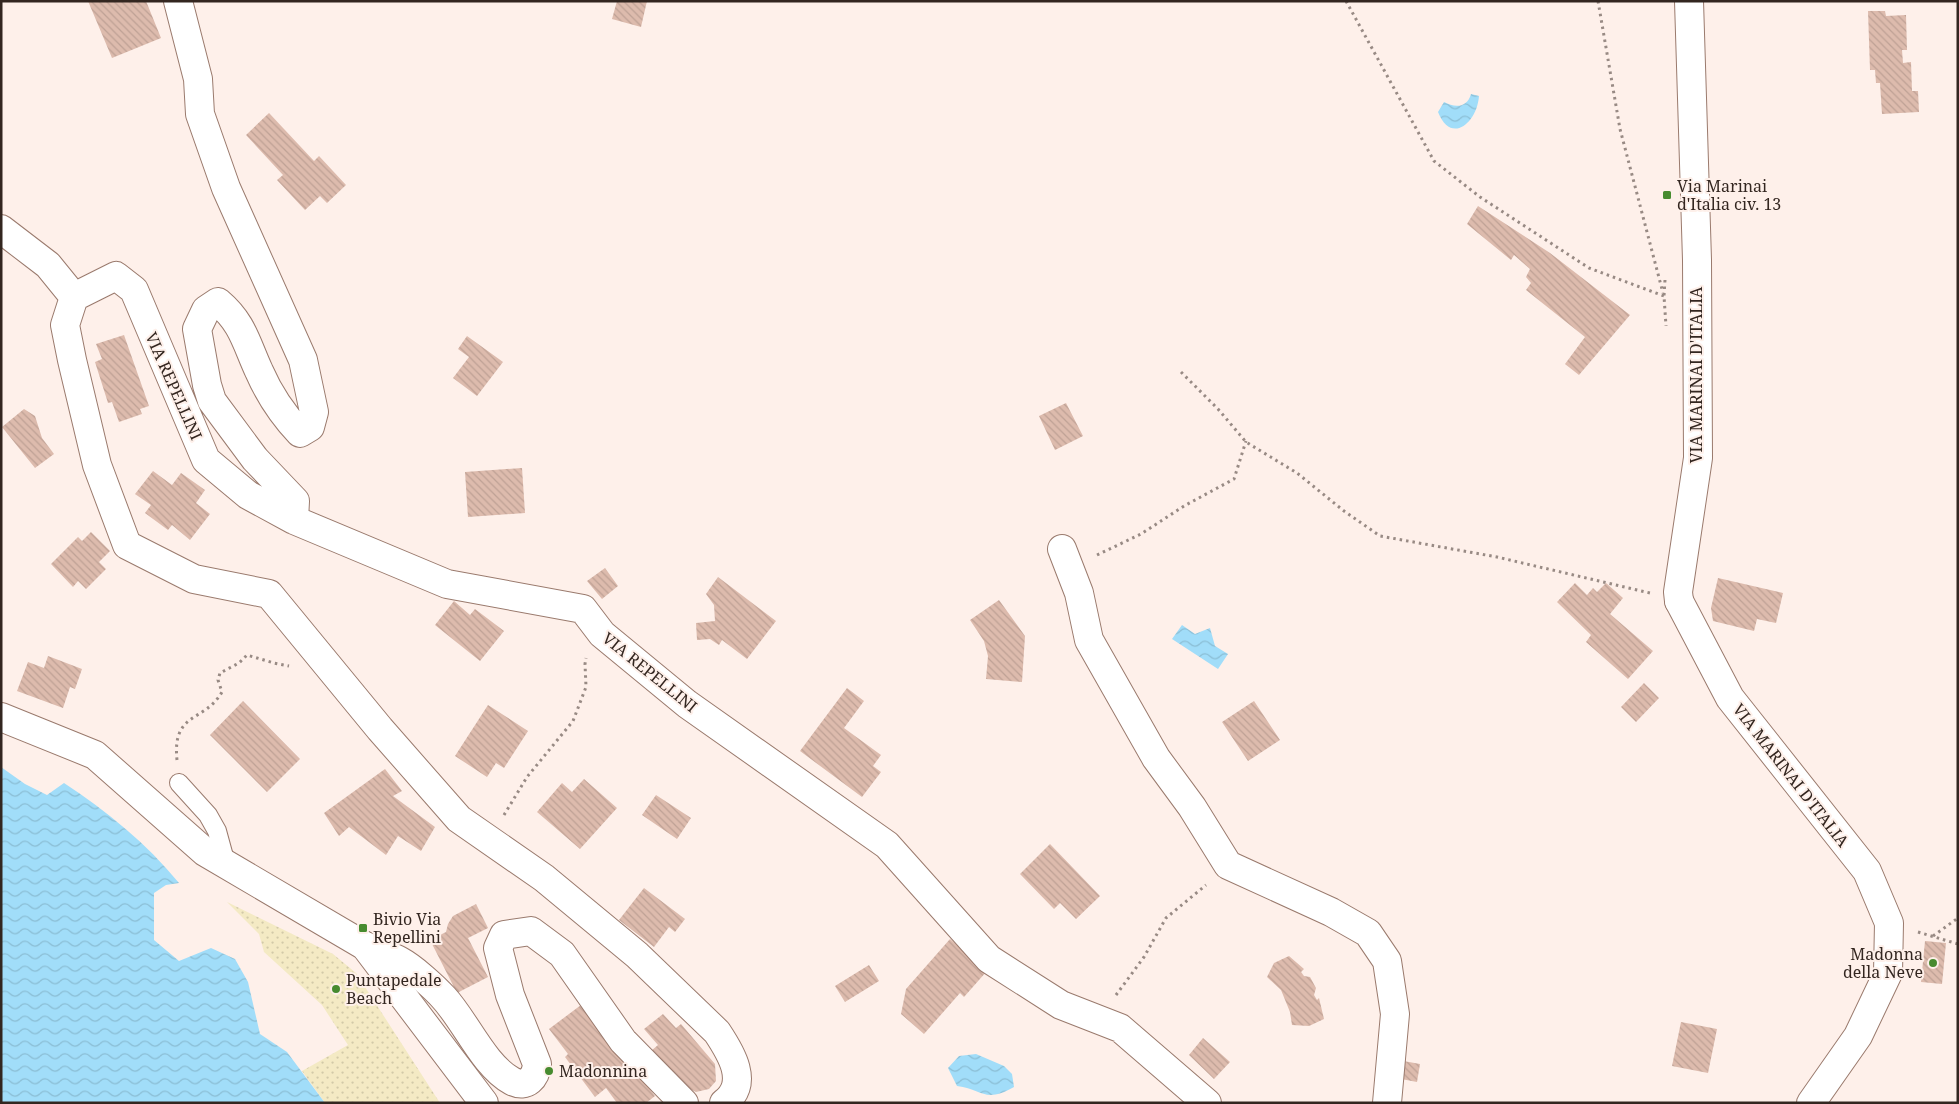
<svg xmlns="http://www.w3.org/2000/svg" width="1959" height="1104" viewBox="0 0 1959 1104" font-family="'Noto Serif',serif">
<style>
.sand{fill:url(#sand-dots)}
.water{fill:url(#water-waves)}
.building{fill:url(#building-back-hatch)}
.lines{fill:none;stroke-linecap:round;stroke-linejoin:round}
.service-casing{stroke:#9a7a6d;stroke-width:20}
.minor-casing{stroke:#9a7a6d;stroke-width:30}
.tertiary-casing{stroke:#9a7a6d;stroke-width:30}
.secondary-casing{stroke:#9a7a6d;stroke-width:30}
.path{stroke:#988a84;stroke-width:3;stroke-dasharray:2.5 4;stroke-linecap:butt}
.service{stroke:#fff;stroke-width:18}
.minor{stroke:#fff;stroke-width:28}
.tertiary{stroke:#fff;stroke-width:28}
.secondary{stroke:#fff;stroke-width:28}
.poi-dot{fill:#478b2f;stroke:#fef0ea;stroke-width:2}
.labels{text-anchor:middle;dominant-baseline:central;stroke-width:4;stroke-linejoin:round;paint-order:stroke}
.poi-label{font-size:16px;fill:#332620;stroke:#fef0ea;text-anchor:start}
.street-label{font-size:16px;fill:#332620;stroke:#fef0ea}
</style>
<defs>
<pattern id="sand-dots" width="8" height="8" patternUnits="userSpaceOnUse" patternTransform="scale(1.25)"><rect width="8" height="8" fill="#f4eac4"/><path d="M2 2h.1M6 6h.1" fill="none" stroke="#d2c9a8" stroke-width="1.8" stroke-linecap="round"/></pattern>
<pattern id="water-waves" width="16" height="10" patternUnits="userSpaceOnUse" patternTransform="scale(1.25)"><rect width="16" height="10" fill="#a1ddf9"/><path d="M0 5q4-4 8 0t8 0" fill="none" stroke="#8bbed5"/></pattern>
<pattern id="building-back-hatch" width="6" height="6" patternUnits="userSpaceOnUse" patternTransform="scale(1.25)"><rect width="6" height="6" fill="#ddbbad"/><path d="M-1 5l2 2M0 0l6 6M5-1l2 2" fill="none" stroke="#bea195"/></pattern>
</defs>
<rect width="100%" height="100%" fill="#fef0ea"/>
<path class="sand" d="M227,902L333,954L356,973L440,1103H325L302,1071L348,1045L322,1005L264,952L259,934Z"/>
<path class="water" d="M1471,94L1479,96C1477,123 1451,145 1438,112L1444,102C1455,108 1467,108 1471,94Z
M1182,625L1195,634L1210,628L1215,646L1228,654L1218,669L1172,639Z
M1,767L25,784L47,795L64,783C107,811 147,844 179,883L166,885L154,893V940L179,961L211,948L235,959L248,982L260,1034L287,1052L325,1103H1Z
M976,1054L1004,1066L1012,1074L1014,1087C984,1104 983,1089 957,1086L948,1068L959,1056Z"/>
<path class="building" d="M88,1H146L161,38L112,58Z
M617,1H647L641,27L612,19Z
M1868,11H1885L1886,16L1906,15L1907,50H1902L1903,63L1911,62L1912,91H1918L1919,112L1882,114L1880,83H1876L1875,70H1870Z
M269,113L314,161L319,156L346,185L327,203L320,196L305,210L277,180L283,175L246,135Z
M1478,206L1550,253L1630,315L1579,375L1565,364L1585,337L1526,290L1531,283L1526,277L1530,269L1514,255L1511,260L1467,224Z
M124,335L149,406L140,409L142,414L119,422L112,402L108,403L95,362L102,359L96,344Z
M467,336L503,362L477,396L453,378L469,357L458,349Z
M1066,403L1083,436L1055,450L1039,416Z
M24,409L35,416L42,438L54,454L35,468L2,427Z
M522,468L525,513L468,517L465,472Z
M153,471L172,485L181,473L205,490L196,503L210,514L190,540L172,525L168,530L145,513L151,505L135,494Z
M91,532L110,551L99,562L106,569L86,589L78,581L73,587L51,564L78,537L82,541Z
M605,568L618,586L602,599L587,581Z
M718,577L776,621L747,659L722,640L719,645L710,639L697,640L696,623L715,621L714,605L706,594Z
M1718,578L1783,593L1776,623L1757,619L1754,631L1713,621L1711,608Z
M1575,583L1587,595L1593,588L1597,592L1606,583L1623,598L1610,614L1653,651L1628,679L1586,642L1591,635L1557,602Z
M999,600L1025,636L1022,682L986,679L988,656L984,641L970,620Z
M454,601L470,615L475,609L504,631L480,661L435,625Z
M48,656L82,669L75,689L70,687L63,708L17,691L28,662L44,668Z
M1644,683L1659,698L1636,722L1621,707Z
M847,688L864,701L844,728L881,755L873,766L881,772L862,797L800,751Z
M243,701L300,759L267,792L210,735Z
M1254,701L1280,740L1248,761L1222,722Z
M488,705L528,731L504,768L496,763L487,777L455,756Z
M385,769L402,791L393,796L435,827L421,851L398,836L386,855L349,827L339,836L324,813Z
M584,779L617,808L580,849L537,812L562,783L572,792Z
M656,795L691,818L677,839L642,815Z
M1050,844L1100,896L1076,919L1060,903L1054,909L1020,874Z
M644,888L685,919L675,932L669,927L654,947L619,920Z
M476,904L488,928L468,938L488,977L457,993L430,940L446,932L448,924L453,916Z
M950,939L987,971L964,997L960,993L924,1034L901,1014L906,989Z
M1925,941L1946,943L1942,984L1921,982Z
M1289,956L1304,969L1301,972L1304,976L1310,977L1316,988L1314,995L1317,1000L1319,998L1324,1019L1309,1026L1292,1025L1290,1012L1281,990L1267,977L1274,963Z
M869,965L879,981L845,1002L835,986Z
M585,1002L655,1096L646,1103H617L606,1088L595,1097L565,1057L568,1054L549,1029Z
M663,1014L676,1028L681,1024L715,1064L716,1081L709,1089L696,1092L688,1088L651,1051L658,1045L644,1029Z
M1681,1022L1717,1029L1708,1073L1672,1066Z
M1203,1038L1230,1062L1214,1079L1189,1055Z
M1398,1060L1420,1064L1417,1082L1396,1078Z"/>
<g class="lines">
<defs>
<path id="service" d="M179,783L208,815L217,831L226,864"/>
<path id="minor" d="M178,1L198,79L200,114L226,188L303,360L314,412L310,427L300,433C283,415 269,394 259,371C246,343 243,323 218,302L206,310L197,329L207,385L212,401L255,459L295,501L294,520
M1,229L48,265L74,297
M1062,549L1079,593L1089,640L1156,758L1192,807L1228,865L1331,912L1368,933L1387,961L1395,1014L1387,1103
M1679,601L1730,698L1867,871L1889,923L1888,973L1858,1036L1811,1103
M365,946C376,951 389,955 400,961C413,968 434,987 444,998C466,1022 484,1066 512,1081C527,1089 536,1077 537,1064L510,995L498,948L504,935L531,931L562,954L623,1041L684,1103
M724,1103C750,1083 731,1053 717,1032L637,955L544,878L459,819L380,729L269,594L194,579L127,545L97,465L72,360L65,325L74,297L116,276L134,290L206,460L248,495L294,520L447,584L583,609L602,634L687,704L887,845L989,959L1061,1005L1120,1028L1207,1103"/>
<path id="tertiary" d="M1679,601L1678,592L1698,458L1697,260L1689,1"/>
<path id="secondary" d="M1,717L95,755L205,852L365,946L484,1103"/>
</defs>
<use href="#service" class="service-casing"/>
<use href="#minor" class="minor-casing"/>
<use href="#tertiary" class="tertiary-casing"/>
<use href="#secondary" class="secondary-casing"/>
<path class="path" d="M1346,1L1434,161L1480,197L1589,268L1664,296
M1598,1L1620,129L1663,293
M1665,280L1664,296L1666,326
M1181,372L1218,409L1246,442L1297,473L1344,511L1380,536L1497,557L1650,593
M1097,555L1141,534L1184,506L1234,479L1246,441
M177,760C172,711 204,723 222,692L218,680L220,673L239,663L247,655L274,663L289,666
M504,815L527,777L573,721L586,687L585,664L586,658
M1918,932L1958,944
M1933,936L1958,918
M1116,995L1144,957L1166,918L1206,885"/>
<use href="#service" class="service"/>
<use href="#minor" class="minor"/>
<use href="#tertiary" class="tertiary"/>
<use href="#secondary" class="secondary"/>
</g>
<g class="poi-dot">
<rect x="1662" y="190" width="10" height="10" rx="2.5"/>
<rect x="358" y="923" width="10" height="10" rx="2.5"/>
<circle cx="1933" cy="963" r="5"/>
<circle cx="336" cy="989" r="5"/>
<circle cx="549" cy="1071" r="5"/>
</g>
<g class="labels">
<g class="poi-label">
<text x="1677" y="186">Via Marinai<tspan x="1677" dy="18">d'Italia civ. 13</tspan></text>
<text x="373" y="919">Bivio Via<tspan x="373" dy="18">Repellini</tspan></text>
<text x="1923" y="954" text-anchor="end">Madonna<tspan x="1923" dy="18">della Neve</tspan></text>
<text x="346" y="980">Puntapedale<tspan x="346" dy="18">Beach</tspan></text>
<text x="559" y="1071">Madonnina</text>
</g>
<g class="street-label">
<text transform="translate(1696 375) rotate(-90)">VIA MARINAI D'ITALIA</text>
<text transform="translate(174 386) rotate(66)">VIA REPELLINI</text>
<text transform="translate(650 672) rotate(39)">VIA REPELLINI</text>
<text transform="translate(1791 775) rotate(52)">VIA MARINAI D'ITALIA</text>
</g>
</g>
<rect width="1959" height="1104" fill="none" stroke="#332620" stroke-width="5"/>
</svg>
